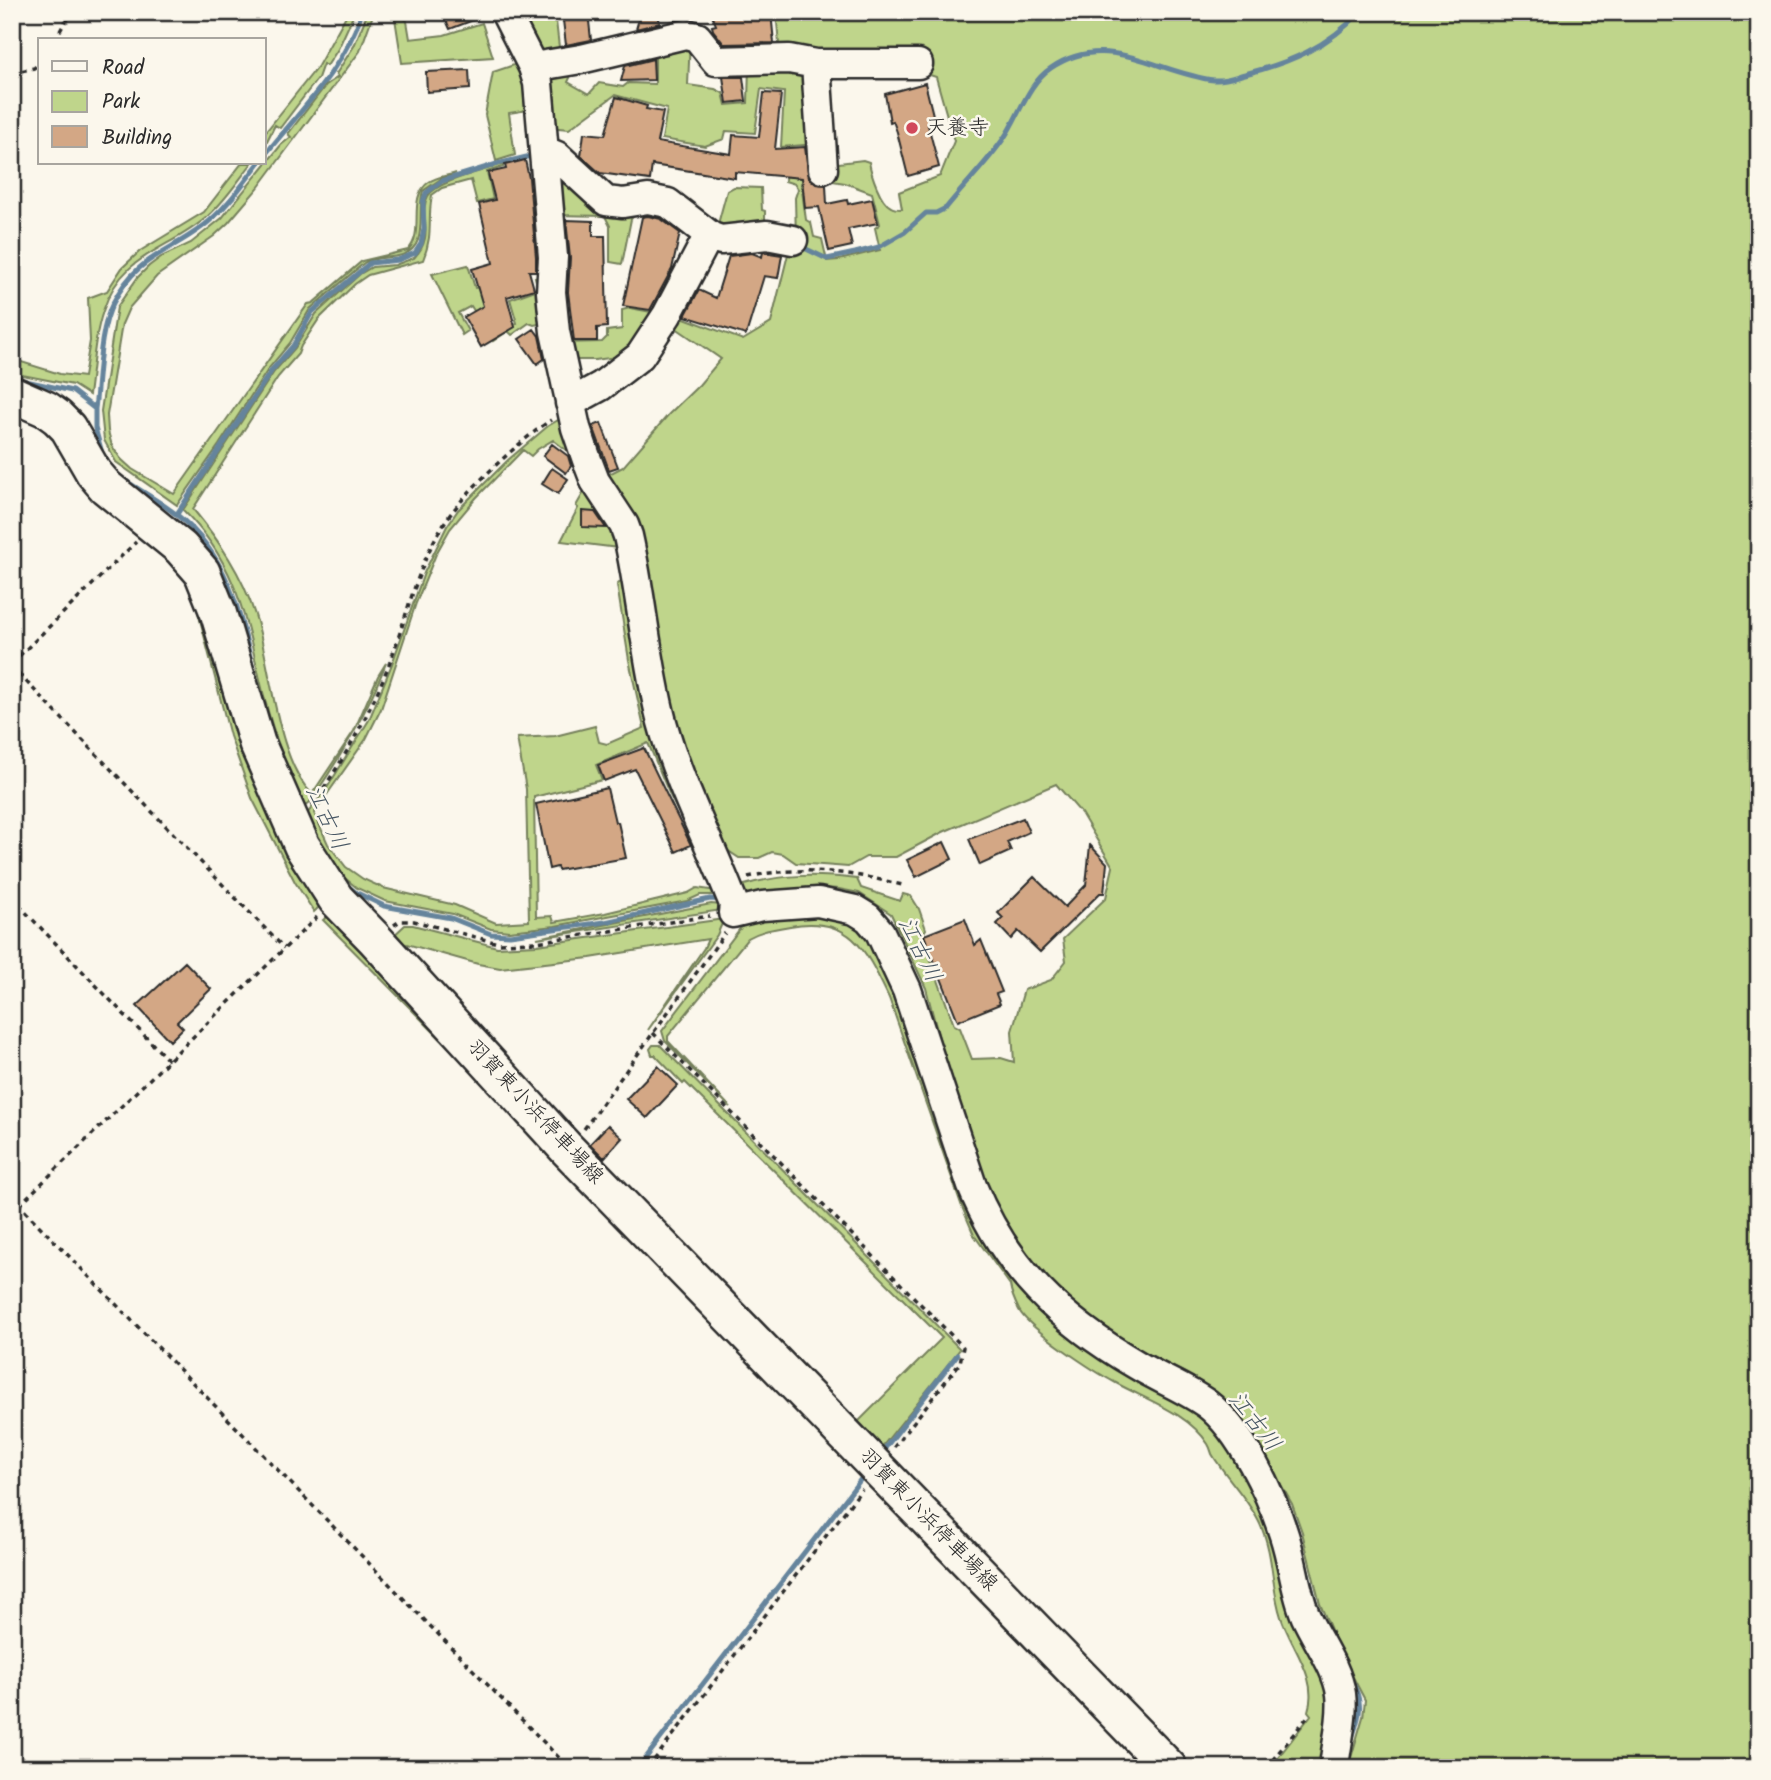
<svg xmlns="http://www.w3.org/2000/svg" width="1771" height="1780" viewBox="0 0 1771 1780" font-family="Kalam,'Klee One',sans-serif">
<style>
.green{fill:#bfd58b;stroke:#75805b;stroke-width:2}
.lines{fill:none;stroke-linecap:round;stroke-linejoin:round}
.stream{stroke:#65849c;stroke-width:5}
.building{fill:#d3a785;stroke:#2b2b2b;stroke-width:2}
.minor-casing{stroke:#2b2b2b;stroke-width:33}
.major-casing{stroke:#2b2b2b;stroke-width:40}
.path{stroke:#2b2b2b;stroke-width:3.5;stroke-dasharray:5 5;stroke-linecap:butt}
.minor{stroke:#fbf7ec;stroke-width:28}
.major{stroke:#fbf7ec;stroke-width:35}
.poi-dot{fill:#d1495b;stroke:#fbf7ec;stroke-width:2.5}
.labels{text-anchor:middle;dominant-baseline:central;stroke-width:5;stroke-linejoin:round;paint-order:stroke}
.poi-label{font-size:21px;fill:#2b2b2b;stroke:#fbf7ec;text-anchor:start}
.street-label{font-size:21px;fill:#2b2b2b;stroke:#fbf7ec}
.water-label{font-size:23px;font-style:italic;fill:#485764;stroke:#fbf7ec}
</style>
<rect width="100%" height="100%" fill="#fbf7ec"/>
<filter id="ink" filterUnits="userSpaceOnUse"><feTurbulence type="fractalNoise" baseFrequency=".0143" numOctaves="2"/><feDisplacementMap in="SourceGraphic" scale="14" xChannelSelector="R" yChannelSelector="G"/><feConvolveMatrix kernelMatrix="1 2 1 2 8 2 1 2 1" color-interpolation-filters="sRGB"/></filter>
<g filter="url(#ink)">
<path class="green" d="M348,12H355L338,49L327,66L323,64L318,78L280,128L275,125L264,147V134L318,66Z
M368,12H374L360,51L258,188L228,223L214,236L157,276L129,308L122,324L107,415L108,431L112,446L121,459L132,469L174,494L308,304L313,303L362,261L408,250C426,231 406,198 429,182C436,177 447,176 456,173L441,179L423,191C416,212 430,246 402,255C390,259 376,256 364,263L310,309L290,343L269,368L219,445L177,505L116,462L104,440L101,411L117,307L138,277L149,266L161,257L191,243L222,218L281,145L291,137L288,134L326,85L338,77L336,74L354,46Z
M394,12L407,21L410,39L444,35L482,23L493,57L402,63Z
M511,12H555L560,56L536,60Z
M776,12H1759V1768H1348L1363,1717L1365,1700L1343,1658L1320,1604L1302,1532L1292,1504L1255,1439L1237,1413L1216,1393L1193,1377L1120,1339L1092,1319L1039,1271L1015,1241L996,1209L984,1176L939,1038L926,988L891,914L859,893L839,889L810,887L748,895L741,886C781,874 815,874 857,879L861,888L900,901L903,894L911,896L919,909L926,929L922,935L954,1025L960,1028L972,1059L1001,1058L1014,1062L1012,1031L1024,990L1051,980L1066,961L1063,939L1106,898L1113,867L1081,813L1056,784L943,832L896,857H866L848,867L796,863L783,854L772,852L759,858H739L721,846L698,798L599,479L623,467L669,414L699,385L721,359L666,321L671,313L743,340L771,323L790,246L796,239L795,198L798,189L795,184L785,181L786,162L816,161L822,180L801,183L806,220L811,223L814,237L822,239L827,261L839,260L880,250L875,228L880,224L872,193L845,183L832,181L830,164L863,160L869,162C871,173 880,202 891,207C894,209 898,209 902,209L899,192L940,176L954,141L936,77L921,72L780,54Z
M690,39L688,85L715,89L723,93L726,105L748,103L749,64L807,67L816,144L781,147L784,92L761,89L755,133L726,131L724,139L705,146L662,139L667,109L615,95L569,129L548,127L545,72L575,67L568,82L589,94L599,83L623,87L628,83L655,84V45Z
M517,64L534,109L509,113L515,155L496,161L485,115L493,72Z
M242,163H252C238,181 225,201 208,216C169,251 122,252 103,311C94,337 93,368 89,395L73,385L12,373V359L60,374L84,377L90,341L88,298L107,291L122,268L140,251L204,212Z
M503,164V167L487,172L493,199L477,203L471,180L442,188L432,195C427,221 434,232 423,260L368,275L355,284L319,319L301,346L298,354L278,377L193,509C220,542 242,574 255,615C271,663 276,759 312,794L354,731L378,676L386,663C367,713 341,757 310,802L304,807C289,772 274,737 265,700C246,626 241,567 183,510L274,372L295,348L316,314L360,274L372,267L395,265L414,258C437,234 417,216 428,196C436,181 487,170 503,164Z
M555,164L641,208L631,219L622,264L610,262V226L605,216L556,215Z
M734,187L761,188L762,210L765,211V232L715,235L727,191Z
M468,265L475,288L484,287L498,329L517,323L510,299L538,289L535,277L545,274L548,322L534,325L529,323L512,335L508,331L493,341L471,306L458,313L468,331L462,335L432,274Z
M630,308L662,314L621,367L616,357L595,360H568L563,343L602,342L607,337V331L622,329V310Z
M565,416L569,417L585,465L553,440L538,449L531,456L523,450L476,498L450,529L436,554L416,603L381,709L366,739L314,813L328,844L346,867L363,879L383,888L455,905L496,923L529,921L526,789L517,738L555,736L595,726L599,742L607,744L644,728L629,660L617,585L623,579L618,548L561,541L578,508L576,506L588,485H592L619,528L623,538L656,721L667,758L702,845C677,822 662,774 648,743L596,765L602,780L534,797L536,917L552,916L554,922L605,913L688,893L697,888L723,892L725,895H700L687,901L555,926L509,931L491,929L453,914L385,901L357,888L340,874L325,853L307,814L327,788L369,720L392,664L424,573L447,526L458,510L508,460L548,426Z
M145,540L178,551L322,904L314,912L295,882L252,798L230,736L197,608L188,585L179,571Z
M711,904L722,905V910L537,938Z
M762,910L866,921L1003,1256L1185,1393L1236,1445L1332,1681L1329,1768H1270L1311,1715L1308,1711C1319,1678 1291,1648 1281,1617C1271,1587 1274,1554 1260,1524C1248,1498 1226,1478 1212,1454C1211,1451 1210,1447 1208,1444C1188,1413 1147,1400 1116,1383C1095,1372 1029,1329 1019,1310C1016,1304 1011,1292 1010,1285L974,1235L962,1207L889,998C866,950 851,915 790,926C776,929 761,930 748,938L668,1036V1041L730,1107L665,1041L662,1031L739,930L752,915Z
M331,913L565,1165L323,920Z
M724,919L717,935L648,1030L704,948L708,939L590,958L500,968L478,964L407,944L403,948L391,938L405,925H413L497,947L537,945Z
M653,1045H660L960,1349L877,1453L844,1412L859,1421L942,1338L685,1082L683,1084L655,1055H652L650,1049Z"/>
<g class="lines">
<path class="stream" d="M264,156C299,112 345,67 362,12
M798,245L827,259L855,253L879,247L905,232L926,213H936L946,208C965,184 987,163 1004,138C1019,116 1028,83 1051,68C1107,30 1157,73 1214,80C1225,81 1234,77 1245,74C1289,63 1328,47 1360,12
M21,380L72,391L95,409V428L102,453
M95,409C99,377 99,330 113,303C136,257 166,254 202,227C225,210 242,185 259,163
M123,479C141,491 161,502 177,515C227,554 240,612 253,670
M177,514L272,370L293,346L312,312L370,263L398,260L415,253L421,244L424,229L423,202L426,193L442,181L497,164L535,155
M344,883L355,892L384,906L451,918L491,934L510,935L605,922L710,899L723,900
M882,1452L957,1355
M1294,1520L1316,1605L1323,1621
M1350,1678C1365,1704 1360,1714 1351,1741
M638,1768L864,1475"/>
</g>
<path class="building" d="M453,12H489V14L450,29L444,16Z
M562,12H588L591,40L566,45Z
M641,12H657L660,23L636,29Z
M711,12H771L774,43L724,44L713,30L712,26L716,25Z
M653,59L654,80L621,81L625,66Z
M469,70L470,89L427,92L426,72Z
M723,77H743L746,101L727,103Z
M925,83L935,123L928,125L939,167L908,176L897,132L893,121L890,122L885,94Z
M764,93L781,94L775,149L805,147L809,178L816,184L826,185L827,204L847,200L848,204L872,199L878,223L848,229L852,246L829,251L819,207L805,208L802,178L735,172V178L652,165L650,180L600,173L581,156L584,133L605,135L616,97L647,106L646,109L663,112L657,142L731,154L733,135L759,137Z
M525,160L529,178L536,257V271H529L534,289L507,297L515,327L481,347L464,317L483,306L472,269L493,263L479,204L495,200L488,173L506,169L505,165Z
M648,216L661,219L680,233L672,269L650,310L623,306L642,217Z
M566,220L593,221V236H605L607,327L597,328V341H574L568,292L570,258Z
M763,252L782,255L778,278L764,276L746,335L685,316L699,290L716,298L729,256L752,253L762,257Z
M534,329L539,336L544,359L537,364L519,339Z
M601,423L618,467L609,470L593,426Z
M552,444L568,456L571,466L566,473L543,456Z
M552,468L568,479L558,494L542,484Z
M582,511L595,512L606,528L582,527Z
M644,748L691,845L676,852L635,769L604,781L598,765Z
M607,788L615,822H618L626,858L558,870L557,867L549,869L536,804Z
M1023,818L1029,832L1007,842L1011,851L980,865L969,839Z
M944,842L952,859L916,877L907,860Z
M1090,845L1107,863L1104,893H1100L1040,952L1018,931L1011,939L997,924L1003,918L998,913L1034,877L1065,907L1086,885Z
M965,919L975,945L981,940L1002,992L996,994L1000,1004L958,1021L924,935Z
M185,962L211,989L177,1022L183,1028L170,1041L137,1006Z
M658,1066L678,1085L647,1118L626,1099Z
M608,1125L622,1138L604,1158L590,1144Z"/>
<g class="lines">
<defs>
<path id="minor" d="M505,12L533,67L538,83L553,257L551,292L555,332L576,428L587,460L595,481L624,525L628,536C642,598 646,661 662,722C678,781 706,835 729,892L734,904L733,913L762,906L818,902L855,910L868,918L880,932L907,990L972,1186C1006,1269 1061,1321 1137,1365C1160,1379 1185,1388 1207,1404C1241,1430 1271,1494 1284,1535C1293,1562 1295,1591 1306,1617C1317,1641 1337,1667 1341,1694C1344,1718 1336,1744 1334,1768
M816,64L823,169
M533,67L581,59L686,34L697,37L716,61L789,59L816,64H918
M545,151L557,156L606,201L623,203L648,199L668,203L712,237L721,240L767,235L793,240
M570,403L601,386L640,356L667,315L709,235"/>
<path id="major" d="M12,394L46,409L57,417L68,428L94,473L106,487L181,548L202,572L218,612L257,743L302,846L336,899L373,937L567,1149L1169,1768"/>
</defs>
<use href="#minor" class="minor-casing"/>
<use href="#major" class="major-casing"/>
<path class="path" d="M55,40L65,22L80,12
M12,73L34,68L40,63
M12,663L136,542
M12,667L284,948
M312,805C344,760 371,712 391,659C407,615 418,565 443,525C462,494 520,440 551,420
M748,877C800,865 851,872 902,885
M12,898L168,1060
M394,925L400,921H414L498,943L537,942L710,916
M653,1033L963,1347L960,1363L894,1447
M584,1129L725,933
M12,1195L19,1205L569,1768
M12,1212L317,917
M648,1768L862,1489
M1266,1768L1309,1715"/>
<use href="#minor" class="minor"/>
<use href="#major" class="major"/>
</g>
</g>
<circle class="poi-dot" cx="912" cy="128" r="7"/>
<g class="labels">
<g class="poi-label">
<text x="926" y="128">天養寺</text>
</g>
<g class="street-label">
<text transform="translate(535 1112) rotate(47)">羽賀東小浜停車場線</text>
<text transform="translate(928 1520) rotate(46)">羽賀東小浜停車場線</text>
</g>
<g class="water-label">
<text transform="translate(326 818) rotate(65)">江古川</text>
<text transform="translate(919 950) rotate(64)">江古川</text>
<text transform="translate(1254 1422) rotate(52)">江古川</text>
</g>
</g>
<rect width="1771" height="1780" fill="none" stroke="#fbf7ec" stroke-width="42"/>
<rect x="21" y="21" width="1729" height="1738" fill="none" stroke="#2b2b2b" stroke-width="2.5" filter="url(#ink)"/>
<rect x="38" y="38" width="228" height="126" fill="#fbf7ec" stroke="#a8a59f" stroke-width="2"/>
<rect x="52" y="61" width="35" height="10" fill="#fbf7ec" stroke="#a8a59f" stroke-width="2"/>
<text x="102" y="74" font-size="21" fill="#2b2b2b">Road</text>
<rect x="52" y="91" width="35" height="21" fill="#bfd58b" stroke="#a8a59f" stroke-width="2"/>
<text x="102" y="108" font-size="21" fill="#2b2b2b">Park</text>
<rect x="52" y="126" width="35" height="21" fill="#d3a785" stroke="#a8a59f" stroke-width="2"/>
<text x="102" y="144" font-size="21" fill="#2b2b2b">Building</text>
</svg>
